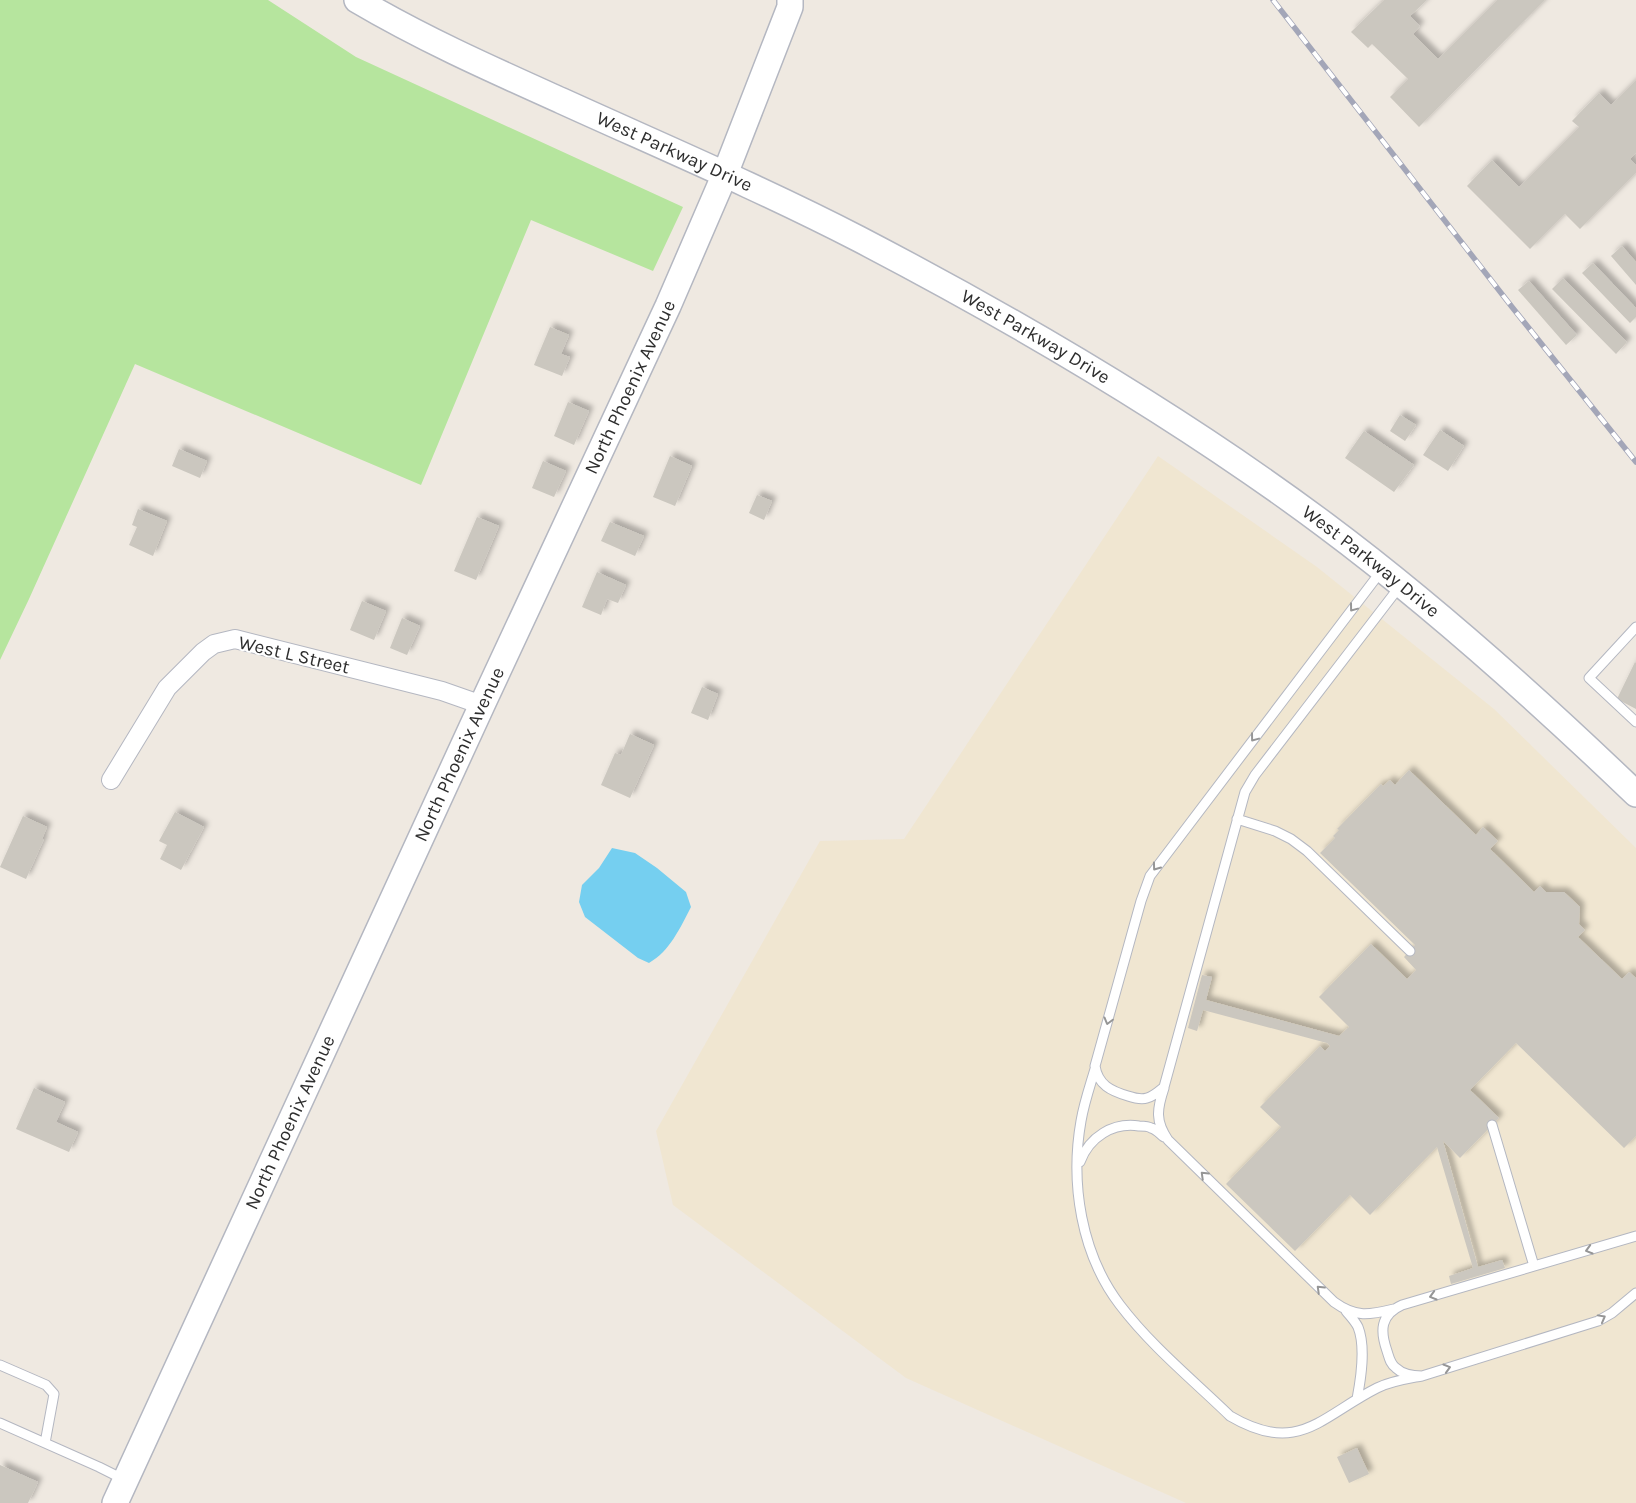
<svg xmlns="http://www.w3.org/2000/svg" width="1636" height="1503" viewBox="0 0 1636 1503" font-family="Karla,sans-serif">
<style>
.education{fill:#f0e6d1}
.green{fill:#b6e59e}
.water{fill:#75cff0}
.building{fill:#cbc7bf;filter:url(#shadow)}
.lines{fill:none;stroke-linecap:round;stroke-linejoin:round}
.lane-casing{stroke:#b4b7c1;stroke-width:11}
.street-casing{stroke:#b4b7c1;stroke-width:20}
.secondary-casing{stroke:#b4b7c1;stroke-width:28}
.lane{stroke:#fff;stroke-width:9}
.street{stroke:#fff;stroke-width:18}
.secondary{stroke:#fff;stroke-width:25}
.rail-casing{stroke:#a3a6b8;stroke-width:5.5}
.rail{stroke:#fff;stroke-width:4;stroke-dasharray:11;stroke-linecap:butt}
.oneway{stroke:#969696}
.labels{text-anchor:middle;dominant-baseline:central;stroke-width:4;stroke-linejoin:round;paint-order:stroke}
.street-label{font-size:19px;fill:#2e2e2e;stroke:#fff}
</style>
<defs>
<filter id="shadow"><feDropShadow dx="4.5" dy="-4.5" stdDeviation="2.5" flood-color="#0004"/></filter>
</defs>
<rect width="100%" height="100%" fill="#efe9e1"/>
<path class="education" d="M1158,456L1317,567L1494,709L1636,848V1503H1186L906,1378L673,1205L656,1131L820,841L904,839Z"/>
<path class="green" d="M0,0H268L356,57L683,207L653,271L531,220L421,485L135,364L29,599L0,660Z"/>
<path class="water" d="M612,848L635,853L657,868L686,892L691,907C680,928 670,951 649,963L638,958L585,917L579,902L582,885L599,868Z"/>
<path class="building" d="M1384,0H1427L1410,16L1420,26L1413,34L1438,59L1497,0H1545L1419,127L1390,97L1408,79L1372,44L1368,48L1351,32Z
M1636,80V153L1630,159L1636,165V173L1580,229L1565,214L1530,249L1467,186L1492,160L1519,187L1579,127L1572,121L1599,93L1611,105Z
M1622,246L1636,262V285L1611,256Z
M1593,263L1636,308V317L1630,323L1582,273Z
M1563,278L1627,342L1616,354L1552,289Z
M1529,281L1577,335L1566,345L1518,290Z
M550,327L569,335L561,354L570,357L562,376L534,365Z
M568,402L589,411L574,445L554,436Z
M1400,415L1416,425L1405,441L1390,431Z
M1440,430L1464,446L1448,471L1423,455Z
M1364,431L1414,465L1394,492L1345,458Z
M179,449L207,461L200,478L172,466Z
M670,456L692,466L675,506L653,497Z
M543,461L566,471L554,497L532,488Z
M757,495L772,501L764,520L749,513Z
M138,509L167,521L153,556L129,545L137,527L132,525Z
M477,517L499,526L476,580L454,571Z
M610,522L644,536L635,556L601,541Z
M597,572L626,585L618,603L607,599L601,615L582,607Z
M362,601L386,611L374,640L350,630Z
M402,618L420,626L407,655L390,648Z
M1635,662L1636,663V709L1617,699Z
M702,687L718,694L708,720L691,713Z
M630,734L654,745L630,798L601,785L615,753L621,755Z
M1409,770L1476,835L1483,827L1498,841L1490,849L1534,892L1540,886L1546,892H1564L1580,907L1579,924L1585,930L1578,937L1622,979L1629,972L1636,978V1136L1624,1148L1516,1043L1470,1090L1499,1118L1460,1158L1443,1141L1478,1267L1502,1260L1505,1268L1451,1284L1449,1276L1473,1268L1437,1147L1370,1215L1350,1195L1295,1251L1226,1184L1281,1127L1260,1107L1320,1046L1325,1051L1330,1046L1327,1043L1203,1010L1197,1031L1188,1028L1202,975L1212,977L1206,1000L1339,1036L1349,1027L1319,997L1371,944L1407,979L1416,970L1404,957L1415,945L1320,853L1335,838L1333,836L1339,830L1337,829L1381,784L1383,786L1390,780L1395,785Z
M175,812L204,827L181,870L160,859L167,845L159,841Z
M23,816L47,827L42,839H44L26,879L0,867Z
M34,1088L65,1102L56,1122L78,1132L69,1152L16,1129Z
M1357,1448L1369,1474L1349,1483L1337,1457Z
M0,1465L38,1482L28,1503H0Z"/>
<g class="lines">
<defs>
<path id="lane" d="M1382,570L1150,876L1141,901L1095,1066C1098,1085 1111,1091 1128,1096C1134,1098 1141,1100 1147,1098C1154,1096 1159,1091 1164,1087L1245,792L1255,775L1400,586
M1636,627L1589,678L1636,722
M1237,819L1275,831L1291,839L1307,851L1410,951
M1095,1069C1090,1086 1084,1103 1081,1121C1070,1183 1081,1254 1120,1305C1152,1347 1193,1380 1230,1416C1298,1456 1320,1417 1377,1388C1391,1381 1406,1379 1422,1376
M1164,1088C1157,1109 1155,1121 1168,1140L1334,1302C1356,1318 1369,1315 1394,1309
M1492,1125L1534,1266
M1080,1162C1089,1137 1113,1122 1139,1126C1143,1126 1148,1126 1151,1128C1156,1129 1160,1134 1164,1137
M1636,1236L1402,1305C1380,1315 1380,1331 1387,1351C1389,1357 1390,1364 1396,1368C1403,1375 1413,1376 1422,1376L1598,1321L1612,1313L1636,1293
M1346,1311C1350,1316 1355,1321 1358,1327C1366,1347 1361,1378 1357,1399
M0,1365L46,1385L54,1394L45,1443
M0,1423L99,1467L125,1480"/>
<path id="street" d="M111,780L167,688L203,652L214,644L235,639L442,691L482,705"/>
<g id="secondary">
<path id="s1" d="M357,0C423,39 493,70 562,101C661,146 762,189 859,239C1020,323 1179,416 1325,525C1435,607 1537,699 1636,794"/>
<path id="s2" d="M115,1503L482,705L668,306L725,174L790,7V0"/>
</g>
</defs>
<use href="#lane" class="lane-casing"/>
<use href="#street" class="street-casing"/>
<use href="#secondary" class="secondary-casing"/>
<use href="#lane" class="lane"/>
<use href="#street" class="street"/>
<use href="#secondary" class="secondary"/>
<defs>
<path id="rail" d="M1273,0L1512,307L1636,462"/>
</defs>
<use href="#rail" class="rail-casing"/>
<use href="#rail" class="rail"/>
</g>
<defs><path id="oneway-chevron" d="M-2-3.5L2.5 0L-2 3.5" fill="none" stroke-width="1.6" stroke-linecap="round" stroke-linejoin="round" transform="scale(1.25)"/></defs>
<g class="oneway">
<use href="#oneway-chevron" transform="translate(1353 608) rotate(127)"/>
<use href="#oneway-chevron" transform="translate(1254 738) rotate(127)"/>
<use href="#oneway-chevron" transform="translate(1156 867) rotate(126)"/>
<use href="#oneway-chevron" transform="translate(1108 1021) rotate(105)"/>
<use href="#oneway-chevron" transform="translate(1204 1175) rotate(-136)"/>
<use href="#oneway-chevron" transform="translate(1589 1250) rotate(164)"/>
<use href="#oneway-chevron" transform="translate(1320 1289) rotate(-136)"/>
<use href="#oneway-chevron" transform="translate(1433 1296) rotate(164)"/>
<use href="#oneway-chevron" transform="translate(1602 1318) rotate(-29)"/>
<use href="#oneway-chevron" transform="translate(1447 1368) rotate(-17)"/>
</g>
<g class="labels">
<g class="street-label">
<text stroke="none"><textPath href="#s1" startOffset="352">West Parkway Drive</textPath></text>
<text stroke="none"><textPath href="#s1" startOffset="758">West Parkway Drive</textPath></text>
<text stroke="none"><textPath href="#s2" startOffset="1229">North Phoenix Avenue</textPath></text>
<text stroke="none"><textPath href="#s1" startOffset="1162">West Parkway Drive</textPath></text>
<text transform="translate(294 655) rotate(13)">West L Street</text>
<text stroke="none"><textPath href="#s2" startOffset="824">North Phoenix Avenue</textPath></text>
<text stroke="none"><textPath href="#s2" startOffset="419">North Phoenix Avenue</textPath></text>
</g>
</g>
</svg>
